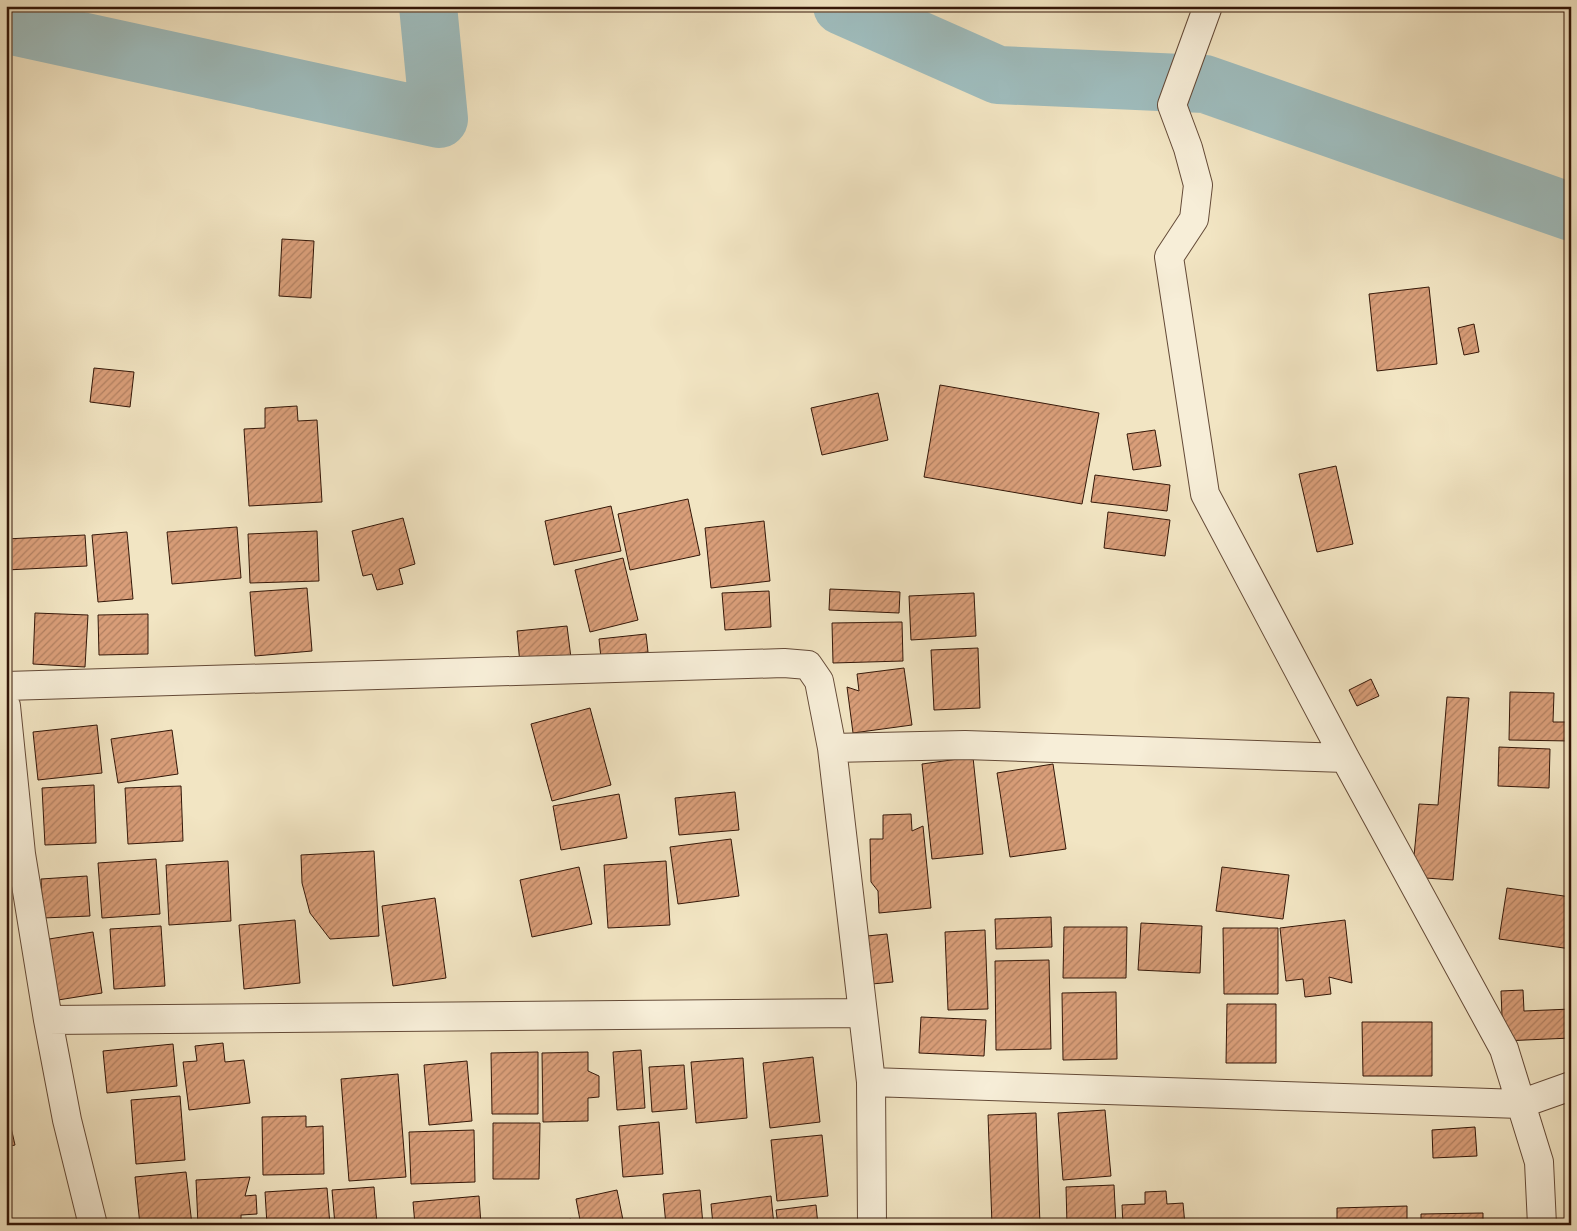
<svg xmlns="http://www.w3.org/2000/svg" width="1577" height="1231" viewBox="0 0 1577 1231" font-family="'Libre Caslon Text',serif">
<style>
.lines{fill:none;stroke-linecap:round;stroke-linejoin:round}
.river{stroke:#9fbdbe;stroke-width:58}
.building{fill:url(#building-hatch);stroke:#341708}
.minor-casing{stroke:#644a37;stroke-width:30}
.minor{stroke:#f7eed8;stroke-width:28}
</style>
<defs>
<pattern id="building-hatch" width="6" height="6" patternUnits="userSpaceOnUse" patternTransform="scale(1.25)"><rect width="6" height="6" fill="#d99e79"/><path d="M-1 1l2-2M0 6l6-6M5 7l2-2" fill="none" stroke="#b18061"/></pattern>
</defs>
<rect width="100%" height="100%" fill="#f2e5c3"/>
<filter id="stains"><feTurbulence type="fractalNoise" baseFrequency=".004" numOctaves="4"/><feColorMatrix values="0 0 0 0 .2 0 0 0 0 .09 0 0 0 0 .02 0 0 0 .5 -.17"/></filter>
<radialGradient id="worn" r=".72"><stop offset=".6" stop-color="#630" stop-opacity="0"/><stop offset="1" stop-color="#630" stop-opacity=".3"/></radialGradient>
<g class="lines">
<path class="river" d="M9,6L12,26L439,119L428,6
M842,6L998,75L1205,84L1571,212"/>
</g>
<path class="building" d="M282,239L314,241L311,298L279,296Z
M1429,287L1437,364L1377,371L1369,294Z
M1474,324L1479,352L1464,355L1458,328Z
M94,368L134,372L130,407L90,402Z
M940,385L1099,413L1082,504L924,477Z
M878,393L888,440L822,455L811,408Z
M297,406L298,421L317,420L322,502L249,506L244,429L265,428V408Z
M1155,430L1161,466L1133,470L1127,434Z
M1336,466L1353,544L1317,552L1299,474Z
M1095,475L1170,485L1167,511L1091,502Z
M688,499L700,555L630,570L618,514Z
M611,506L621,551L554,565L545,521Z
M1108,512L1170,520L1165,556L1104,548Z
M403,518L415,564L399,569L403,584L377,590L372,574L363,576L352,531Z
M764,521L770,581L711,588L705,528Z
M237,527L241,578L172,584L167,532Z
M317,531L319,581L250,583L248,534Z
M127,532L133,599L98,602L92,535Z
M85,535L87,566L6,570V539Z
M623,558L638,620L590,632L575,570Z
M307,588L312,651L255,656L250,592Z
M830,589L900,592L899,613L829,610Z
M769,591L771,627L725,630L722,593Z
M974,593L976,636L911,640L909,596Z
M35,613L88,615L85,667L33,664Z
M148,614V654L99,655L98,615Z
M902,622L903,661L833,663L832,623Z
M567,626L571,658L520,664L517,631Z
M646,634L648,652L601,658L599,639Z
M978,648L980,708L934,710L931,650Z
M904,668L912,725L853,733L847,687L859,691L857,674Z
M1371,679L1379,696L1357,706L1349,690Z
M1510,692L1554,693L1553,722H1571V741L1509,740Z
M1447,697L1469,698L1453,880L1412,877L1419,804L1438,805Z
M590,708L611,785L552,801L531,724Z
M97,725L102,773L38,780L33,732Z
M172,730L178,774L118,783L111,739Z
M1499,747L1550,749L1549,788L1498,786Z
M973,757L983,854L932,859L922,764Z
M1053,764L1066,849L1010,857L997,773Z
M94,785L96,843L45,845L42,788Z
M181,786L183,841L128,844L125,788Z
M735,792L739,830L679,835L675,798Z
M619,794L627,838L561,850L553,806Z
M911,814L912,831L923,826L931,908L879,913L878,891L871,882L870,839H883V815Z
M731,839L739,896L678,904L670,847Z
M374,851L379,936L330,939L310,913L302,883L301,855Z
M156,859L160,914L102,918L98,863Z
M228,861L231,921L169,925L166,865Z
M666,861L670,925L608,928L604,865Z
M579,867L592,924L532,937L520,880Z
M1222,867L1289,875L1283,919L1216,911Z
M87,876L90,916L43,918L41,879Z
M1507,888L1571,897V949L1499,939Z
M435,898L446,978L393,986L382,906Z
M1051,917L1052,947L996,949L995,919Z
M295,920L300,983L244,989L239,925Z
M1345,920L1352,983L1329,977L1331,994L1305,997L1303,979L1286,981L1280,928Z
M1141,923L1202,926L1200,973L1138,970Z
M161,926L165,986L114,989L110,929Z
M1064,927H1127L1126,978H1063Z
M1223,928H1278V994H1224Z
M985,930L988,1009L948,1010L945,932Z
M93,932L102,993L58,1000L49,939Z
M887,934L893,982L872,984L867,936Z
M1049,960L1051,1049L996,1050L995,961Z
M1523,990L1524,1011L1571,1009V1038L1503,1041L1501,991Z
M1116,992L1117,1059L1063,1060L1062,993Z
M1227,1004H1276V1063H1226Z
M921,1017L986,1020L984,1056L919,1053Z
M1362,1022H1432V1076H1363Z
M223,1043L225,1062L244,1060L250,1103L189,1110L183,1062L197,1061L195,1046Z
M173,1044L177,1086L107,1093L103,1051Z
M641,1050L645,1108L617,1110L613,1052Z
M538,1052V1114H492L491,1053Z
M588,1052V1071L599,1076V1097L588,1098V1121L543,1122L542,1053Z
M813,1057L820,1122L770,1128L763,1063Z
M743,1058L747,1118L696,1123L691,1062Z
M467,1061L472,1121L429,1125L424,1065Z
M684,1065L687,1109L652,1112L649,1067Z
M398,1074L406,1177L349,1181L341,1079Z
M180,1096L185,1160L136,1164L131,1100Z
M1105,1110L1111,1176L1063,1180L1058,1113Z
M1036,1113L1040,1225H992L988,1115Z
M6,1114H8L15,1145L6,1147Z
M306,1116V1127L323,1126L324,1174L263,1175L262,1117Z
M659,1122L663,1174L623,1177L619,1126Z
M493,1123H540L539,1179H493Z
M1475,1127L1477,1156L1433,1158L1432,1130Z
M474,1130L475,1182L411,1184L409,1132Z
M822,1135L828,1196L777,1201L771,1140Z
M186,1172L192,1225H140L135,1177Z
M250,1177L245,1196L256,1195L257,1214L241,1215V1225H198L196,1180Z
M1114,1185L1116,1225H1067L1066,1187Z
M374,1187L377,1225H335L332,1190Z
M327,1188L330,1225H267L265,1192Z
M617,1190L624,1225H581L576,1199Z
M700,1190L703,1225H666L663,1194Z
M1166,1191L1167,1204L1183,1203L1185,1225H1123L1122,1205L1145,1204V1192Z
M479,1196L481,1225H415L413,1202Z
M771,1196L774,1225H713L711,1204Z
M816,1205L818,1225H778L776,1210Z
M1407,1206V1225H1337V1208Z
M6,1210L10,1225H6Z
M1483,1213V1225H1421V1214Z
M571,1219L572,1225H545Z"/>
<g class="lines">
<defs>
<path id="minor" d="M1208,6L1172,105L1188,148L1198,185L1194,219L1169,257L1205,494L1345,758L1504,1049L1539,1162L1542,1225
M6,686L784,663L808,665L819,681L832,748L871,1082L872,1225
M6,706L21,854L48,1020L67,1120L93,1225
M832,748L965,745L1345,758
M48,1020L862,1013
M871,1082L1520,1104L1571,1086"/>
</defs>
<use href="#minor" class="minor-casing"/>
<use href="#minor" class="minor"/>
</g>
<rect width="1577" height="1231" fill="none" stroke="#f2e5c3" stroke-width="25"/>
<rect x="8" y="8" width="1562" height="1216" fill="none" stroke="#341708" stroke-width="2.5"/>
<rect x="12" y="12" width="1552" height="1206" fill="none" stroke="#341708"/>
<rect width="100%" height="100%" filter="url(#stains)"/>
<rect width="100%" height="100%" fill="url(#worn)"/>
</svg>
